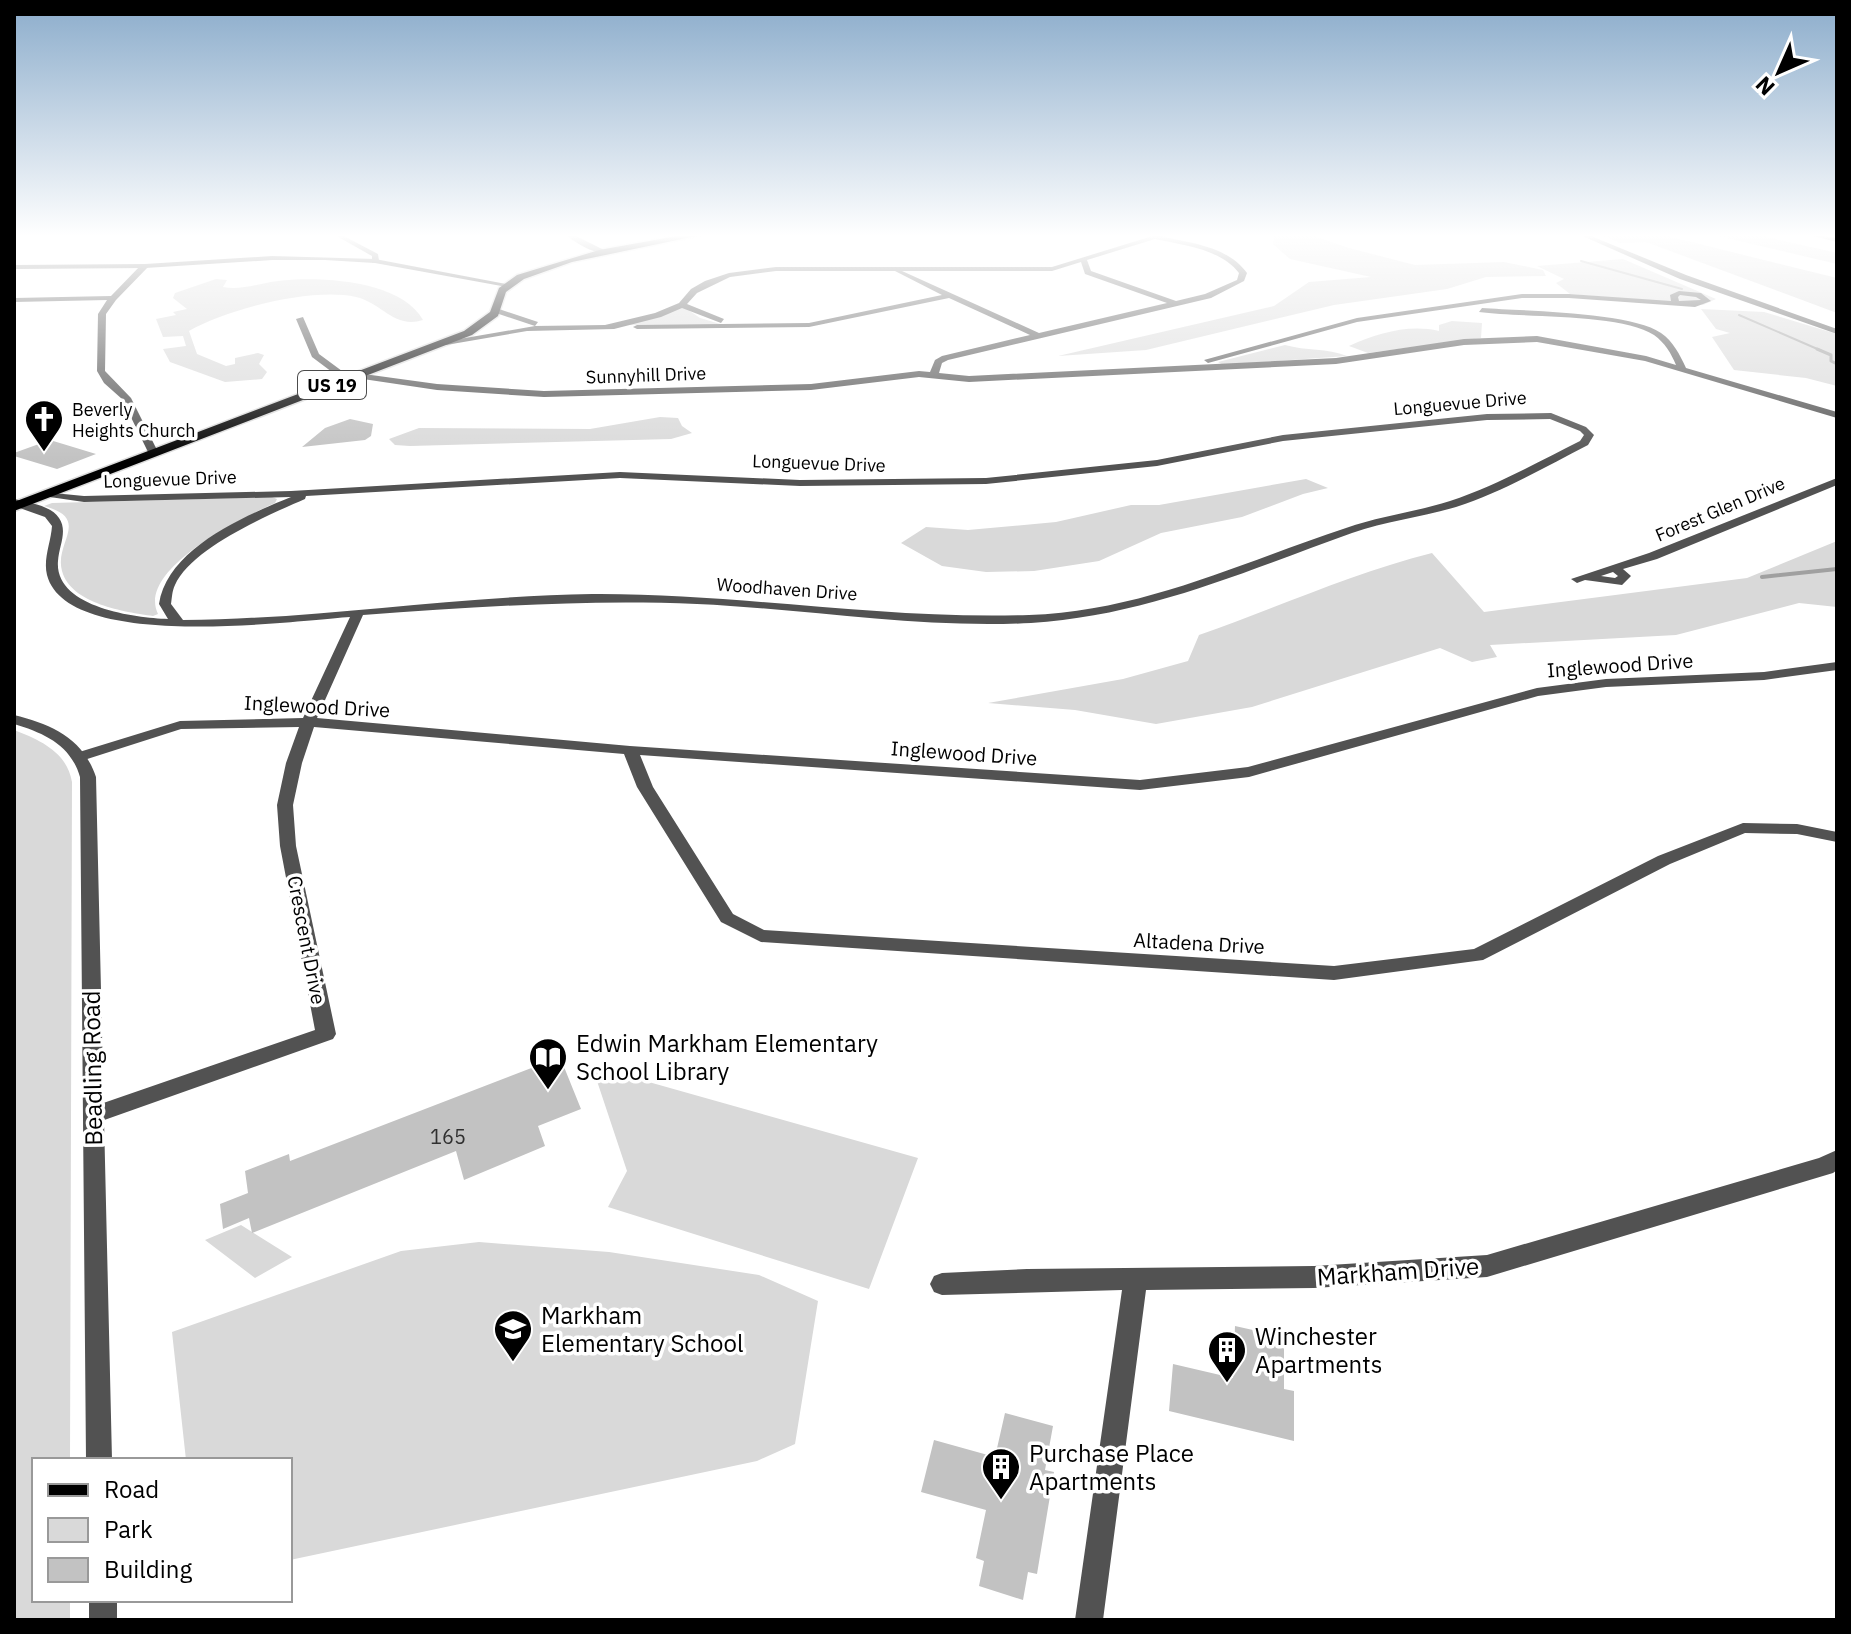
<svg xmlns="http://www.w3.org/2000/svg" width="1851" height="1634" viewBox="0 0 1851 1634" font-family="'IBM Plex Sans',sans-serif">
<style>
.green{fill:#d9d9d9}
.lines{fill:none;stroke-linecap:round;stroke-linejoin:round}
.stream-far2{stroke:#a0a0a0;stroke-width:2}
.stream-far1{stroke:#a0a0a0;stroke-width:3}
.stream{stroke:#a0a0a0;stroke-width:4}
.building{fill:#c2c2c2}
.primary-casing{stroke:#dbdbdb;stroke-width:3}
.minor{fill:#525252;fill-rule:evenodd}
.tertiary{fill:#525252;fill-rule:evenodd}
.primary{fill:#000;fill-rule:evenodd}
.labels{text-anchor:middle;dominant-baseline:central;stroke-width:7;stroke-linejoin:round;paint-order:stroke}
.far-street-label{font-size:18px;fill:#000;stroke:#fff}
.shield{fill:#fff;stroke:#4c4c4c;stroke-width:2}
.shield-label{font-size:18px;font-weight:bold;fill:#000}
.far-poi-label{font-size:18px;fill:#000;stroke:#fff;text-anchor:start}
.street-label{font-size:20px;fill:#000;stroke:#fff}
.near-number-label{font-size:20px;fill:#303030}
.near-poi-label{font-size:24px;fill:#000;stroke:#fff;text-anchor:start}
.near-street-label{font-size:24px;fill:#000;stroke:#fff}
</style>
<rect width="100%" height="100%" fill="#fff"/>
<path class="green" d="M1275,234H1309L1349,248L1415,265L1504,262L1543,270L1546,276L1486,277L1447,289L1334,305L1146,350L1058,356L1274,306L1309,282L1371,277L1290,259L1273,244Z
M1599,234H1659L1837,278V313L1646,242L1620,243Z
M1710,234H1753L1833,252L1837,253V264Z
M1623,259L1716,299L1703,305L1570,294L1556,283L1564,279L1537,266Z
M216,279L227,280L223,287C240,291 260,283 278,281C319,276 401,280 423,320C394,329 382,303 356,297C311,287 225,310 189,331L197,354L226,366L235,364V358L258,353L264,355L259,364L267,372L262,379L225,382L170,362L163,349L186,346L183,336L163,337L156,319L176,315L173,312L187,309L173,298L175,293Z
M684,307L700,318L727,326L628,325Z
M1701,309L1764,312L1837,334V386L1806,378L1734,370L1712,337L1730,333L1716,329Z
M1452,321L1482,323L1481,338L1368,353L1349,346C1378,333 1409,324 1439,331V325Z
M1285,345C1306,351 1327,348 1347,356L1223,365L1218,362Z
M660,417L678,418L682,426L692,433L671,439L410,446L395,445L389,439L419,428L590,429Z
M1306,479L1328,488L1303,494L1242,517L1161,533L1099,561L1034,571L986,572L942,566L901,543L926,527L968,530L1056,522L1131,505H1159Z
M272,497L277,499L275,503C244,517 136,569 158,614L153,616C125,612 71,604 62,571C54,542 92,519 44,506L52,503Z
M1837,541V607L1799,603L1676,635L1490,645L1497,657L1472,662L1440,648L1252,707L1156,724L1075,710L988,703L1123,679L1188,661L1199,635C1277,608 1352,573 1432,553L1484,612L1747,578Z
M14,730C40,740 67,752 72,782L70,1460H34V1600H70V1620H14Z
M592,1066L918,1158L869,1289L608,1207L627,1171Z
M241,1225L292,1257L255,1278L205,1240Z
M479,1242L609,1252L759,1275L818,1301L795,1444L757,1461L290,1560V1460H186L172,1332L401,1251Z"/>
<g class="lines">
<path class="stream-far2" d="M1581,261L1682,289
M1739,315L1822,351"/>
<path class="stream-far1" d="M1817,349L1831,355V361L1837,364"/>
<path class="stream" d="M1762,577L1837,569"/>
</g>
<path class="building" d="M350,419L373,424L371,436L365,440L302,447L325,428Z
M50,440L96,454L57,469L14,456V453Z
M560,1057L581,1109L538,1126L545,1146L464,1180L456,1151L252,1233L249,1218L223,1229L220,1204L248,1193L245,1171L289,1154L290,1161Z
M1235,1326L1284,1337V1389L1294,1391V1441L1169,1411L1173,1364L1233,1378Z
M1005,1413L1053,1426L1045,1470L1054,1472L1037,1574L1028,1572L1023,1600L979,1586L984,1561L976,1558L986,1510L921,1492L934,1440L995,1457Z"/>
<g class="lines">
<defs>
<path id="primary" d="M688,234H706L572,262L524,279L506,292L498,316L472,335L14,511V502L464,331L490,312L499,288L517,275L599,250Z"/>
</defs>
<use href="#primary" class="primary-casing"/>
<path class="minor" d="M333,234H340L378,254L379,261L372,263V256Z
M565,234H572L610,253C597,256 575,243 565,234Z
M1159,234H1168L1163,237C1193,243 1228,247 1247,273L1244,281L1211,298L948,360L942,363L939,373L969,376L1336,358L1464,339L1537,336L1646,356L1676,365C1671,353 1665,343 1654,335C1621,313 1522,318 1479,312L1482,308C1523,311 1631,312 1661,333C1673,341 1680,355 1686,368L1837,412V418L1645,361L1537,342L1464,345L1336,364L969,382L919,377L811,390L544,397L437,390L336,375L312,357L296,319L303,317L319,354L342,371L437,384L544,391L811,384L919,371L930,372L935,360L942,356L1030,335L949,298L809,327L637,329L633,327L637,325L809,323L942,295L895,271H776L730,277L697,293L687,304L724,319L721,323L682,308L661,317L614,329L527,331L446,345L442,342L535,326L493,312L496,308L538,322L535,326L605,325L655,313L679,303L691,289L705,281L729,273L776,267H1052ZM1155,239C1183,245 1221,249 1239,273L1237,280L1205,294L1176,301L1091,271L1087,260ZM1081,262L1085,274L1167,303L1039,333L902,271H1052Z
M1808,234L1837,238V242L1809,235Z
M142,264L149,266L116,300L106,314L105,371L131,398L158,452L153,455L148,452L122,399L104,383L97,371L98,314L107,300L14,302V298L111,296Z
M1679,291L1701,293L1711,301L1695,307L1569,298H1522L1357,322L1208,363L1204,360L1357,318L1522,294H1569L1671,301L1670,295ZM1680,295L1696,297L1701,300L1679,301L1678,297Z
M1551,413L1586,427L1594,435L1588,445C1545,467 1502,492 1456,507C1422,517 1386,521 1352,533C1246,571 1146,616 1031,623C921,629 808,609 697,604C586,599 475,607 363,615L317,718L630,746L1140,780L1248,767L1537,688L1606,679L1764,672L1837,662V670L1764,680L1606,687L1538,696L1249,777L1140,790L640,755L653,787L733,914L764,930L1334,966L1474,949L1658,856L1743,823L1797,824L1837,832V842L1797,834L1745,833L1670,864L1483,960L1334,980L761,942L721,922L637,787L624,754L314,727L302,763L293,805L296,846L336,1034L333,1039L93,1124L86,1121L83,1115L86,1109L315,1030L280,846L277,805L286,763L299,727L181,729L81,761L73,756L76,753L180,721L303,718L350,617C291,621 67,652 47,575C43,559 51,542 52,526L45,517L14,506V499C28,503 51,505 59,518C68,531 59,546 58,561C54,607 134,618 168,619L159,604C167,549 244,516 291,497L84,502L43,496V492L84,496L291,491L620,472L800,480L986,478L1157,460L1283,435L1487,414ZM1550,419L1580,431L1584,435L1580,441C1538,462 1495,486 1450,501C1416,512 1380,516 1346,528C1240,563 1143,611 1029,615C883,620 738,593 592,594C455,596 320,619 183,620L171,604C172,598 172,591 175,585C191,548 268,515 305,499L306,496L620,478L800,486L986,484L1157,466L1283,441L1487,420Z
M1837,478V485L1657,559L1623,569L1631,576L1622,585L1585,580L1577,583L1571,579L1649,553ZM1613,572L1618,576L1615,578L1601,576Z
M1837,1150V1170L1833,1173L1487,1277L1314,1288L1146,1290L1103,1620H1075L1122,1290L942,1295L934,1292L930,1284L934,1276L942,1273L1027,1269L1314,1266L1487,1255L1819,1158Z"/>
<path class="tertiary" d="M1578,234H1586L1686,275L1837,329V334L1680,279Z
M272,256L375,259L511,285L507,287L375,263L325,260H272L145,268L14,269V265L145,264Z
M14,715C51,724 83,738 96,777L112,1460H86L80,777C71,745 44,733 14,724Z
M89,1600H117V1620H89Z"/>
<use href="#primary" class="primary"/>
</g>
<linearGradient id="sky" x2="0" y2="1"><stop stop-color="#8baccb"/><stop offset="0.51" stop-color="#fff"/><stop offset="1" stop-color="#fff" stop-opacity="0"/></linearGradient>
<rect width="1851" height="462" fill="url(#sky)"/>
<defs>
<symbol id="church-pin" viewBox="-11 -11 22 30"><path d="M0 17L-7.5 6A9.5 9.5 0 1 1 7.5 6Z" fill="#000" stroke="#fff"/><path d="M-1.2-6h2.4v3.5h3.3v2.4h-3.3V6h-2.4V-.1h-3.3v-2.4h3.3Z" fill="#fff"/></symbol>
<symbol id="library-pin" viewBox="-11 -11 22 30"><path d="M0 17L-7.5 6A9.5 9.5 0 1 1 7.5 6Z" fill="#000" stroke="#fff"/><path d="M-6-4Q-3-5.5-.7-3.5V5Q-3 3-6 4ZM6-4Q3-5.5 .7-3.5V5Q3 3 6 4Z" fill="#fff"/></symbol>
<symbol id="school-pin" viewBox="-11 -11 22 30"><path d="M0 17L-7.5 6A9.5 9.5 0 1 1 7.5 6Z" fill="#000" stroke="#fff"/><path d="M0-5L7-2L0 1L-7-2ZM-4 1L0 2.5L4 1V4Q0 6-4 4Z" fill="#fff"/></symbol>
<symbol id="building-pin" viewBox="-11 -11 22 30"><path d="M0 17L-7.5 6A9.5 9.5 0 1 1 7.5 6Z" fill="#000" stroke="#fff"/><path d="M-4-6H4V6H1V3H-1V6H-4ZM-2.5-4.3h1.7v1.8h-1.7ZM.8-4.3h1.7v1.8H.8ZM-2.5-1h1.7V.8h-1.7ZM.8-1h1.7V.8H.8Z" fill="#fff"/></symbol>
</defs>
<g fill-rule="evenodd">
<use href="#church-pin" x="22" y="397" width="44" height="60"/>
<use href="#library-pin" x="526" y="1035" width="44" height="60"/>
<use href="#school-pin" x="491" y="1307" width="44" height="60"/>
<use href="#building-pin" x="1205" y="1328" width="44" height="60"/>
<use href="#building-pin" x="979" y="1445" width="44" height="60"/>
</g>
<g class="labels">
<g class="far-street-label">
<text transform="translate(646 375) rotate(-2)">Sunnyhill Drive</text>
<text transform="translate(1460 403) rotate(-5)">Longuevue Drive</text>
<text transform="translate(819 463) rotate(2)">Longuevue Drive</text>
<text transform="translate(170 479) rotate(-2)">Longuevue Drive</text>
<text transform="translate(1720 509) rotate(-23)">Forest Glen Drive</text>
<text transform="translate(787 589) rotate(4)">Woodhaven Drive</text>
</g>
<rect class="shield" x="298" y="371" width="68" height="28" rx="6"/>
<g class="shield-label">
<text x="332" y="385">US 19</text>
</g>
<g class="far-poi-label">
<text x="72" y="409">Beverly<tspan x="72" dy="21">Heights Church</tspan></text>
</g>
<g class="street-label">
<text transform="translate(1620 665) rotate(-4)">Inglewood Drive</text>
<text transform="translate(317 706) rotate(3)">Inglewood Drive</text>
<text transform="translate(964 753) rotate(4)">Inglewood Drive</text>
<text transform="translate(307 940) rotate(79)">Crescent Drive</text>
<text transform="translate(1199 943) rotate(3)">Altadena Drive</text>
</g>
<g class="near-number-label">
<text x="448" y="1136">165</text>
</g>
<g class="near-poi-label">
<text x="576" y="1043">Edwin Markham Elementary<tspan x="576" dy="28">School Library</tspan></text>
<text x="541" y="1315">Markham<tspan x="541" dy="28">Elementary School</tspan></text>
<text x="1255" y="1336">Winchester<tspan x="1255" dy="28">Apartments</tspan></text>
<text x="1029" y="1453">Purchase Place<tspan x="1029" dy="28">Apartments</tspan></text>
</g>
<g class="near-street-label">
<text transform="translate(92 1068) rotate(-91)">Beadling Road</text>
<text transform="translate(1398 1271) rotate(-4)">Markham Drive</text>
</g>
</g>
<rect width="1851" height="1634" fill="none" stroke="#000000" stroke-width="32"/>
<rect x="32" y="1458" width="260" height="144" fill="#ffffff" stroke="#999999" stroke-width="2"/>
<rect x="48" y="1484" width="40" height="12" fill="#000000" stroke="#999999" stroke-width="2"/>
<text x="104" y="1498" font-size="24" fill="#000000">Road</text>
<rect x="48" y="1518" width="40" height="24" fill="#d9d9d9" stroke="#999999" stroke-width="2"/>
<text x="104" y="1538" font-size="24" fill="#000000">Park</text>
<rect x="48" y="1558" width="40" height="24" fill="#c2c2c2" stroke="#999999" stroke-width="2"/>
<text x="104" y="1578" font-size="24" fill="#000000">Building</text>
<g transform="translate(1779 72) rotate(225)" stroke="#ffffff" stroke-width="6" paint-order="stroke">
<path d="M0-6L14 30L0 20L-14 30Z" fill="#000000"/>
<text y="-12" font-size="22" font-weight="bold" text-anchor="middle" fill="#000000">N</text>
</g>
</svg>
